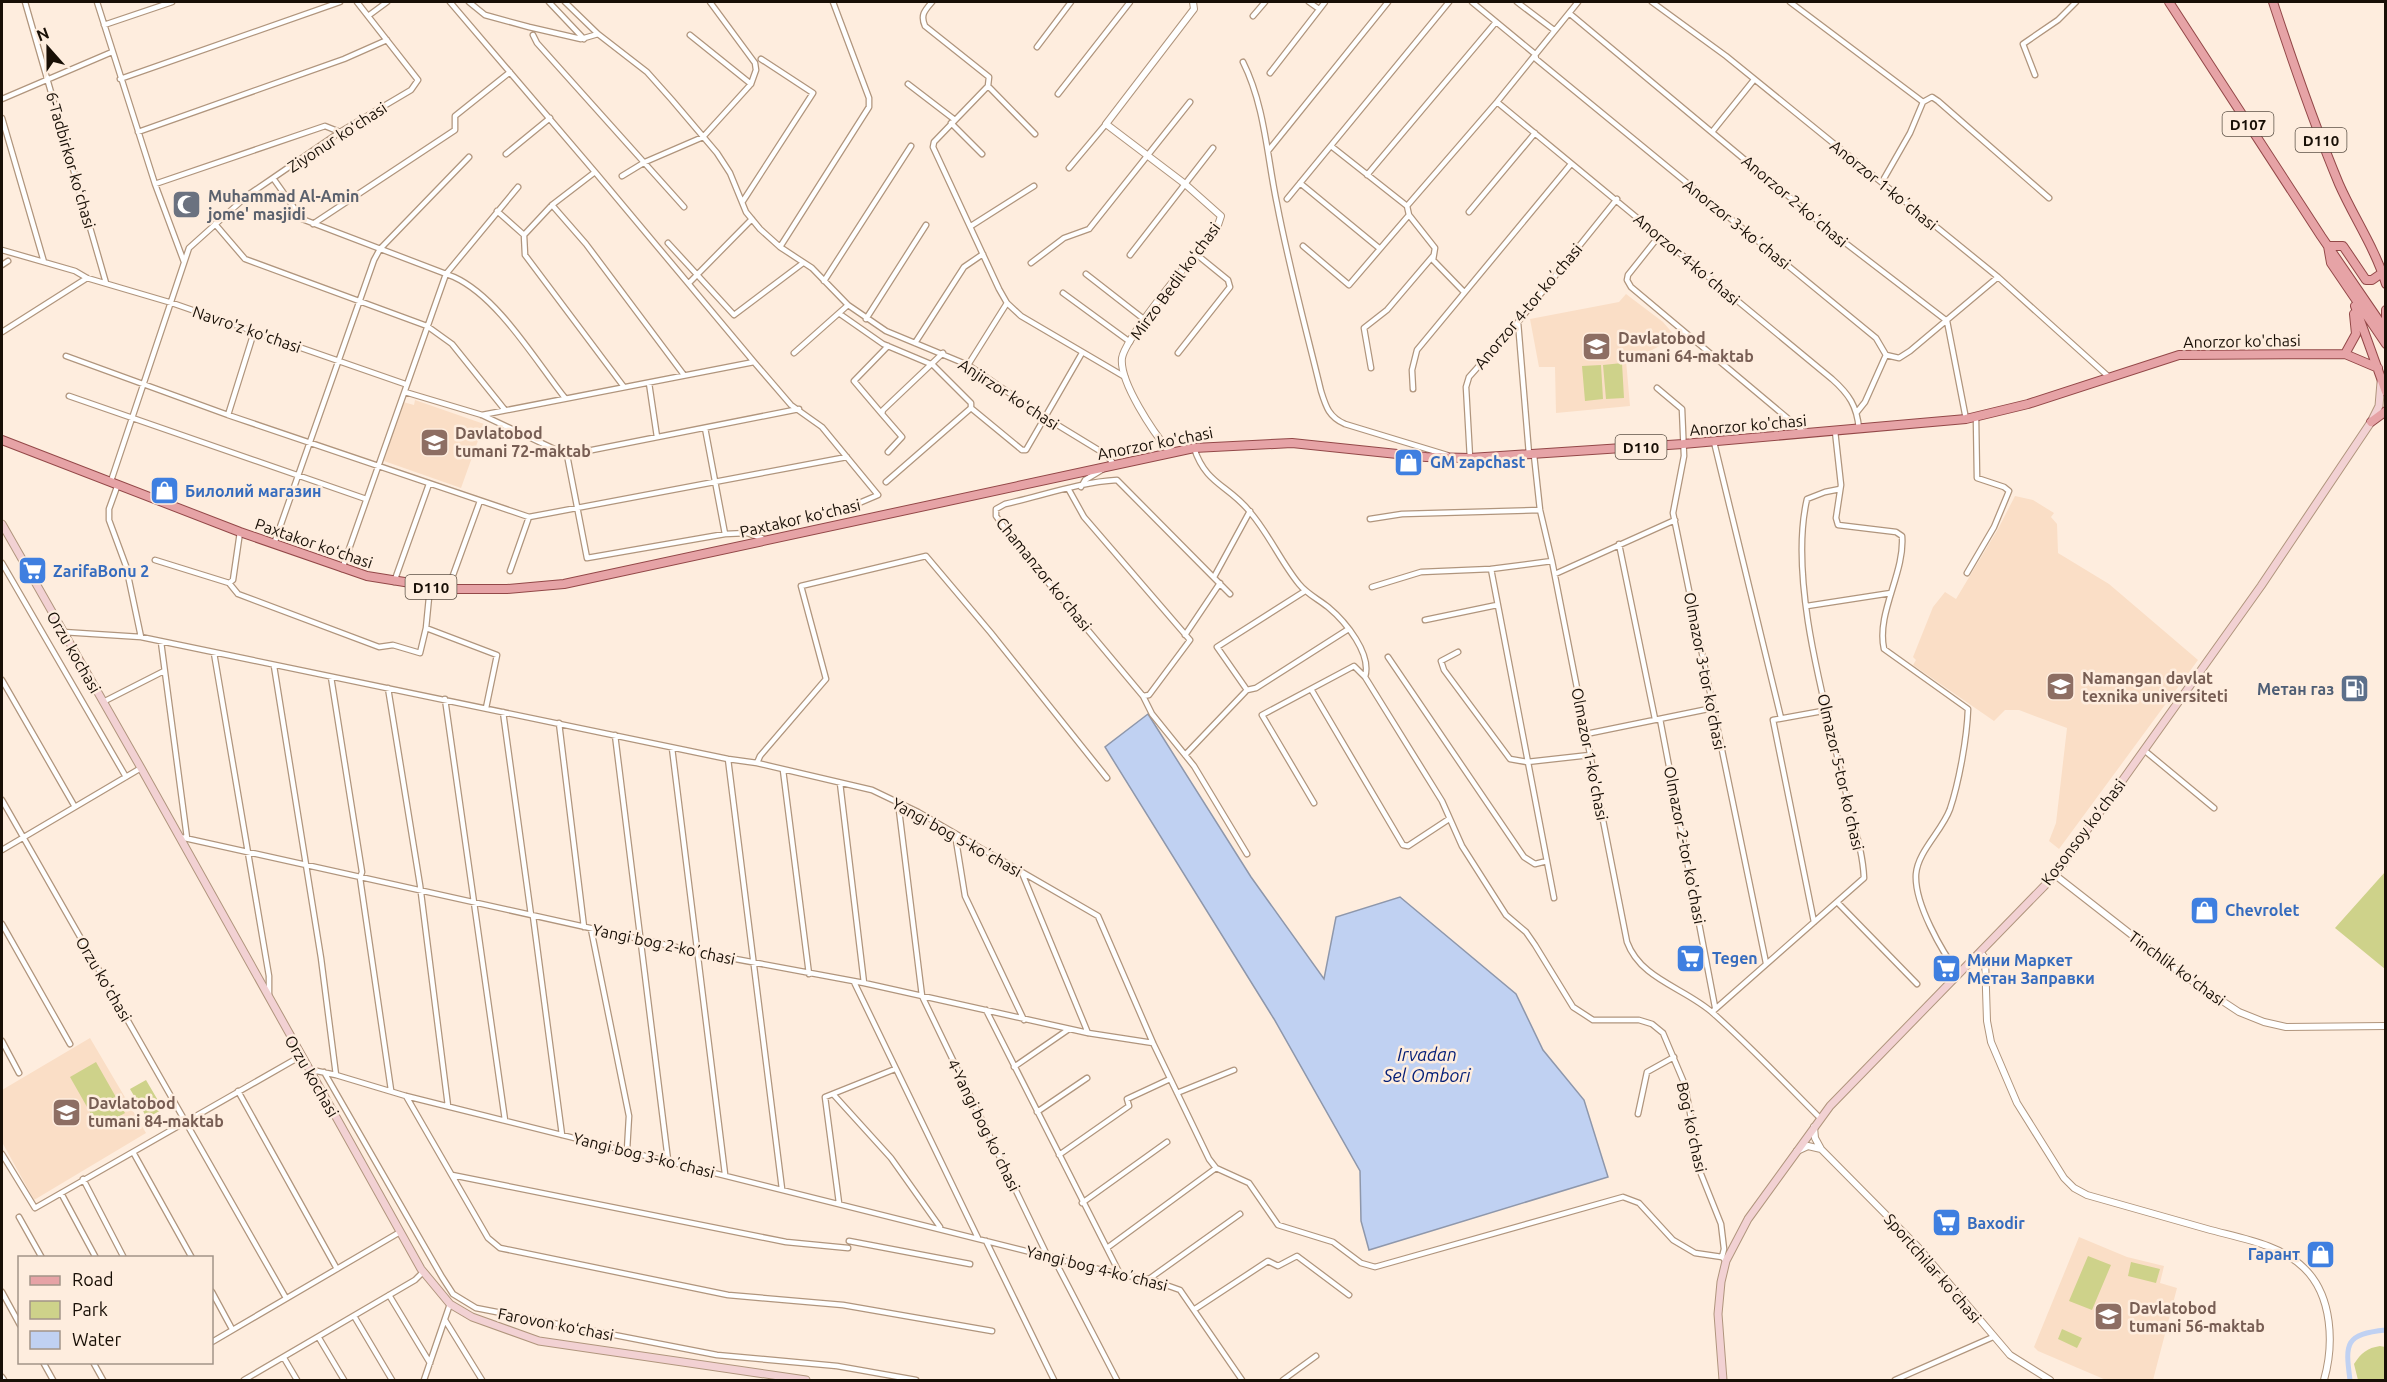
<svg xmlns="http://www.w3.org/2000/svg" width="2387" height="1382" viewBox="0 0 2387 1382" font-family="Ubuntu,sans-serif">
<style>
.built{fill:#fadec6}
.green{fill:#ced28a}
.water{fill:#c0d1f2;stroke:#8e97ab;stroke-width:1.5}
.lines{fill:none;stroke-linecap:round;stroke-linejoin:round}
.canal{stroke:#c0d1f2;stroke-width:5}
.minor-casing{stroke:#b0957d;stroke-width:7}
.tertiary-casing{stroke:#b0957d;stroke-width:8}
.secondary-casing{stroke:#b0957d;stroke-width:9}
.primary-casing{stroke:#934848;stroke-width:10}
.minor{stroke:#fff;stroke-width:4.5}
.tertiary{stroke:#fff;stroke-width:6}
.secondary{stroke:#f2d1d3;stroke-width:7}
.primary{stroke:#e6a3a6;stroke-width:8}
.labels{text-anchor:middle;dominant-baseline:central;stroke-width:5;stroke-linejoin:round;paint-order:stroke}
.shield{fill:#feedde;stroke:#5d5247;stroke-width:1.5}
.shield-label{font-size:15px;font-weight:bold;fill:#180f06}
.street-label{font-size:16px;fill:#180f06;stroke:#feedde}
.worship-label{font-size:16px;font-weight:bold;fill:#5b616d;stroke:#feedde;text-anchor:start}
.education-label{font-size:16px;font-weight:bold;fill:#785e54;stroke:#feedde;text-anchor:start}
.shop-label{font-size:16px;font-weight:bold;fill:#366cbe;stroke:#feedde;text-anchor:start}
.service-label{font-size:16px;font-weight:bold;fill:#4e5e75;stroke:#feedde;text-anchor:end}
.water-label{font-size:18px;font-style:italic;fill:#041e77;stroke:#feedde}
</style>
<rect width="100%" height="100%" fill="#feedde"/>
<path class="built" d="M1626,294L1663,322L1676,337L1639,357L1626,360L1630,406L1556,413L1555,367H1539L1530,319L1619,302Z
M415,400L484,424L461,488L384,461L403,402L414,405Z
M2015,496L2033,500L2054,513L2051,517L2057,524L2058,553L2109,584L2198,660L2059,849L2049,841L2056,823L2067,728L2019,710H2005L1994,721L1913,665L1916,660L1913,657L1933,607L1945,592L1956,599L1998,529Z
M90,1038L146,1133L34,1200L2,1142V1090Z
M2079,1237L2127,1257L2164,1266L2160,1283L2177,1288L2153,1380H2106L2038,1351L2034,1347Z"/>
<path class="green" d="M1622,363L1624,398L1606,399L1603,365Z
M1601,365L1603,399L1585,401L1582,366Z
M2385,872V969L2335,928Z
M96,1062L125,1113L99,1128L70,1077Z
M146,1080L163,1109L147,1118L130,1089Z
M2088,1256L2111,1265L2092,1310L2069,1301Z
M2131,1262L2160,1269L2156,1283L2128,1276Z
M2062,1329L2082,1338L2077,1348L2058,1339Z
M2380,1346L2385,1347V1380H2358L2354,1364C2361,1353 2367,1348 2380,1346Z"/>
<path class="water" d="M1148,714L1251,877L1324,979L1336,917L1400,897L1516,994L1543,1050L1584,1100L1608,1177L1369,1250L1361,1221L1360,1171L1274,1019L1105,747Z"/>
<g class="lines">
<path class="canal" d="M2350,1380C2345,1343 2345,1334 2386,1330"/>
<defs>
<path id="minor" d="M25,2L106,283
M97,2L155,184L184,262
M450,2L595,172L552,205
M469,2L485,15L529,27L581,39L598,34
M549,2L584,39
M565,2L598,34L647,72L672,100L717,153L730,173L746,212L760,229L780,247L812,268L848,305L886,331L968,365L1046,418L1105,454L1114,464
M710,2L755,63L756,70L751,84
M932,2C925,10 920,15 925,26L989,77L988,86L1035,134
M1309,2L1319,9
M1472,2L1535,54L1536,59L1876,338L1886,355L1865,402L1857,412
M1517,2L1554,30
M1652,2L1726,56L1998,277L2109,377
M1790,2L1923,102L1910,133L1882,182
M1569,13L1835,235L1947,321L1966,419
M368,16L387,2
M1253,16L1265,2
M104,25L172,2
M533,35L537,43L684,207
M1037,47L1071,2
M1243,62C1265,106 1267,157 1277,204C1289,267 1306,329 1321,391C1326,407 1329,417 1345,424L1447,455
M1270,73L1325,2
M2035,75L2023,44L2058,20L2076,2
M120,79L340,2
M908,84L955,120
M988,86L934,142L933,147L999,289L1007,303L1021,316L1125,377
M1058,94L1130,2
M2,99L112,52
M1497,102L1832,379C1849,394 1857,406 1859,429
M1923,102L1932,97L1938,101L2049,198
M2,118L44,262
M951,123L982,154
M138,132L344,59L387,40
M1712,132L1753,81
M1331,146L1407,206L1409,215L1435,248L1433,260L1464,292
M1268,151L1388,2
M506,154L550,118
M1069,168L1106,124
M595,172L754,362
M1367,175L1496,22
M622,176L645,162L703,137L751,84L690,35
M273,178L302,219L454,277C498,297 535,360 565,398
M1300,183L1379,248
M155,184L325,126L340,132
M1287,199L1449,2
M743,201L813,93L761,59
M1407,206L1497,102L1578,2
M497,211L524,235L525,255L624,387
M1469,212L1535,133
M215,224L245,259L427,326L452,344L505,410
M313,224L455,130V116L510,72
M971,226L1034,186
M524,235L552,205L586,244L684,375
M1659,236L1628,275L1627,280L1631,287L1804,432
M668,243L734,315L803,263
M1303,246L1349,285L1409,215
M780,247L869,107V98L833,2
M2,250L75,271L87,278L172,303L405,384
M1130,255L1213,148
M1031,263L1064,238L1089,229L1190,102
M2,265L8,261
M1086,274L1145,320
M824,281L911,146
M689,283L752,219
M1063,293L1130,342
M840,314L883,344L933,365L971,403V408L1022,450H1026L1082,353
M866,319L926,225
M1518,322L1529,454
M2,332L87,278
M915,343L964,267L983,254
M794,353L848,305
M1178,353L1230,287L1228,280L1196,254
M1886,355L1899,358L1910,351L1998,277
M66,356L228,415L529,517L847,457
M968,365L1007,303
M1371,368L1364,328L1387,310L1433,256
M649,383L657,437
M1657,388L1682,409L1684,456L1673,513L1766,963
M1413,389L1412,370L1417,350L1571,164
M405,392L482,415L567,455
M69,396L366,499
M882,414L854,381L888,346
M228,415L254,332
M482,415L754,362L791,405L822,427L878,495L845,509
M705,428L725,534
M1835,431L1841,485L1836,518L1838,525L1896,532L1902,536C1905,573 1876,613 1884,649L1968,709C1967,738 1959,782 1950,809C1942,831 1918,851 1916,874C1914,903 1942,952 1959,974
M1714,442L1781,718
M1194,448C1206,485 1229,485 1250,512C1269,534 1281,562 1299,584C1307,594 1318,599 1328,607C1346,622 1372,654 1365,677
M888,452L902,437L882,414L883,410L943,353
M567,455L587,558L725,534L747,533L764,539
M567,455L799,409
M1534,455L1540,510L1552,561L1627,942C1641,980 1686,988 1714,1014C1751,1047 1785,1083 1820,1118
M1470,458L1466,387L1469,377L1518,322L1617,199
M111,481L189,248L248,195L273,178L340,132L411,90L418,80L357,2
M886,482L971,408
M118,484L109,509V520L126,566L141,637
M1081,487L1085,480L1105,468
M1069,490L1084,517L1190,640L1149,695L1143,696L1020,549L996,516V509L1005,504C1041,496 1080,482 1117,480L1230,594
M1370,519L1402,514L1540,510
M274,544L374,260L380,249L469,157
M1619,544L1655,719
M155,560L229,583L233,580L240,532
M2,563L126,777
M342,569L446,274L518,187
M1491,569L1554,898
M510,571L529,517
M1967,573L1994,527L2009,491L2004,487L1977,478L1976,418
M1555,574L1675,520
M1214,577L1250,511
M394,582L429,484
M229,583L238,594L379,647L393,645L420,653L426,628
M430,587L426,628L497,655L486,708
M1372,587L1421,572L1491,569L1552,561
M448,589L480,501
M1305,591L1217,647L1247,690L1256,688L1347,630
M1807,606L1891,593
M1425,620L1497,605
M63,632L141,637L728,759L757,763
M1185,635L1220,583
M161,642L187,838
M1458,652L1441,661L1444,670L1510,759L1527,762L1590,755
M214,653L269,976V994
M1388,657L1524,857L1535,864L1547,861
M274,666L321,958L336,1075
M331,677L362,872L360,878L391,1090
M2,680L75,807
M388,688L420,885L448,1106
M1311,689L1403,845L1408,846L1449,819
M1143,696L1152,714L1194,766L1247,854
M445,699L505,1120
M103,702L164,671
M503,712L531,915
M1660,719L1715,1007
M559,723L584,927
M1586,734L1713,708
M615,735L668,1160
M672,748L725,1174
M2144,750L2214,808
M1185,755L1247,690
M728,759L782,1189
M783,770L809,974
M1107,778L991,633L926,556L801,586L826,679L760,756L757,763L872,790L918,812L1098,916L1153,1043L1209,1159L1216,1168L1249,1183L1278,1225L1333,1242L1361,1263L1375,1267L1623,1197L1639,1203L1673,1240L1695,1253L1722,1257L1726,1261
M840,783L864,983
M2,800L286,1298
M898,802L922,996L1047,1255
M1314,803L1262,715L1354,666L1365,677L1442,801L1462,846L1506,915L1526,932L1535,945L1573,1007L1593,1020H1639L1652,1024L1663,1033L1685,1085L1701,1174L1721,1224L1724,1249L1722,1257
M955,834L965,896L1024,1020
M180,837L698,952L864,983L1088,1033L1153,1043
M2,850L141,768
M1022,873L1088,1033
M1838,903L1917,984
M533,916L562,1135
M1814,922L1773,720L1828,710
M2,924L70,1044
M591,929L629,1116L627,1150
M854,982L978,1238
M986,1010L1119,1272
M1712,1012L1864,878C1863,854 1855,829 1849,806C1830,720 1787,585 1807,499L1825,492L1840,489
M2,1041L19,1073
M1014,1067L1069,1029
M324,1072L442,1277L453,1294L476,1308L717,1355L837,1366L916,1380
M311,1073L317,1071L336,1075L406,1096L1122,1275L1149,1279L1180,1290L1242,1380
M238,1091L337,1269
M1177,1093L1234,1070
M833,1094L891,1158L940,1227
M406,1096L488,1238L500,1248L728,1295L843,1305L992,1331
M1037,1112L1087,1078
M1638,1114L1647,1072L1674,1057
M133,1152L192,1258
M2,1154L35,1208L301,1056
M1059,1155L1129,1106L1127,1099L1170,1079
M452,1175L786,1242L848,1248
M83,1179L124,1258
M61,1193L96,1258
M839,1203L825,1097L895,1069
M1082,1203L1167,1142
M19,1217L42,1258
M849,1241L970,1264
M986,1241L1054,1380
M1107,1248L1216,1168
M1053,1257L1117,1380
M1149,1279L1240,1214
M2,1292L20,1325
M212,1292L232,1329
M389,1295L430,1363
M1195,1309L1268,1261L1278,1266L1297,1256L1349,1295
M354,1316L392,1380
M445,1320L482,1380
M319,1338L344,1380
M212,1342L400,1232
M284,1358L297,1380
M43,1362L53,1380
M93,1362L103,1380
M2,1377L4,1380
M244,1380L415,1280L423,1272
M424,1380L450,1304
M1283,1380L1316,1356
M1895,1380L1993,1337"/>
<path id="tertiary" d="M1169,451C1154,433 1119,382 1122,358C1126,335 1199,250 1217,228L1221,216L1185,184L1106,124L1194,9L1193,2
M2055,875L2183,975L2239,1012L2264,1022L2286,1027L2386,1026
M1980,952L1985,958L1987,1021L1991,1042L2017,1103L2064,1178L2074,1188L2087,1195C2127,1206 2167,1218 2207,1229C2239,1238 2280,1244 2304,1268C2333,1296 2334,1345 2324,1380
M1821,1149L1918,1247L2010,1355L2050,1380
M1797,1151L1808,1146L1821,1149L1815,1138L1814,1127"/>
<path id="secondary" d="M2,524L141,768L421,1269L450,1304L472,1317L539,1341L806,1380
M1723,1380L1718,1314L1721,1282L1726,1261L1748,1219L1830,1106L2055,875L2261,586L2371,422L2379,406L2381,382"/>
<path id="primary" d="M2169,2L2321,236L2386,331
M2273,2C2293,63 2314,124 2339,184C2354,218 2375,248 2386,284
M2328,246L2331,263L2386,344
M2328,246H2343L2366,280H2372L2382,273
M2355,306L2386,392
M2386,310V320
M2345,354L2356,334L2354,314
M2371,422L2386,411
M2,440L240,532L367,576L448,589H507L564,584L1194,448L1292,443L1426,457L1470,458L1683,444L1966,419L2028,404L2179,355L2345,354L2378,368"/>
</defs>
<use href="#minor" class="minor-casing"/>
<use href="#tertiary" class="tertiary-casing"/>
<use href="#secondary" class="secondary-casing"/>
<use href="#primary" class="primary-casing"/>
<use href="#minor" class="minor"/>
<use href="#tertiary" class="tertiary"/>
<use href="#secondary" class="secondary"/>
<use href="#primary" class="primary"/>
</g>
<defs>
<symbol id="mosque-square" viewBox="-11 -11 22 22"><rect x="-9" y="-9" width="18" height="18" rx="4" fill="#6b7280" stroke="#feedde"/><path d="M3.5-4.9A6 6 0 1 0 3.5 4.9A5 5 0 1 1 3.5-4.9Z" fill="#fff"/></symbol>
<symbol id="school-square" viewBox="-11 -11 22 22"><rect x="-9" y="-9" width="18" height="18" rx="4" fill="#8d6e63" stroke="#feedde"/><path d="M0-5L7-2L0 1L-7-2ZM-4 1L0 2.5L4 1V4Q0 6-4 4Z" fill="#fff"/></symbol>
<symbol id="shop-square" viewBox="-11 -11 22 22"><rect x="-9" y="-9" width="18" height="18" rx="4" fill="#3f7fe0" stroke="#feedde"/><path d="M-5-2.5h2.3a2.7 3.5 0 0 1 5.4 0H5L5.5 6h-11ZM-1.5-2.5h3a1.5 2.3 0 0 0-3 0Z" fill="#fff"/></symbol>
<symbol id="supermarket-square" viewBox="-11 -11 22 22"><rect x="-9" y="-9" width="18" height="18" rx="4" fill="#3f7fe0" stroke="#feedde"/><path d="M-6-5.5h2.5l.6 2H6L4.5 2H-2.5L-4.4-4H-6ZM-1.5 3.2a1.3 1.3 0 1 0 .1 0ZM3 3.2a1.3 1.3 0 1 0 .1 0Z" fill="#fff"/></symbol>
<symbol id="university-square" viewBox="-11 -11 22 22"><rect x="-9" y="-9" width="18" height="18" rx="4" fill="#8d6e63" stroke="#feedde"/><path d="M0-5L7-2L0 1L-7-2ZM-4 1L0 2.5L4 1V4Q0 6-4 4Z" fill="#fff"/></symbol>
<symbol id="fuel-square" viewBox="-11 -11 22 22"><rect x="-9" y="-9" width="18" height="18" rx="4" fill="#5c6f8a" stroke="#feedde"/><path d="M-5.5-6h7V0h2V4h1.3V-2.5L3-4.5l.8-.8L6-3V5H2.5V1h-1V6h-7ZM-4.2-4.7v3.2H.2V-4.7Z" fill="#fff"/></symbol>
</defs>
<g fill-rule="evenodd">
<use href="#mosque-square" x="170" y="188" width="33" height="33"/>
<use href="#school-square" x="1580" y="330" width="33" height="33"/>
<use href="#school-square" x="418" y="426" width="33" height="33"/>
<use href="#shop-square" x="1392" y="446" width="33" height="33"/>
<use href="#shop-square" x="148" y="474" width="33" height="33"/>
<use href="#supermarket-square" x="16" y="554" width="33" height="33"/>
<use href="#university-square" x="2044" y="670" width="33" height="33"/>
<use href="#fuel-square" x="2338" y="672" width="33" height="33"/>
<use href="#shop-square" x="2188" y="894" width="33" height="33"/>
<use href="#supermarket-square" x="1674" y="942" width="33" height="33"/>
<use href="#supermarket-square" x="1930" y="952" width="33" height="33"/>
<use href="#school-square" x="50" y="1096" width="33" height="33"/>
<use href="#supermarket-square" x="1930" y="1206" width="33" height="33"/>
<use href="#shop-square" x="2304" y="1238" width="33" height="33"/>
<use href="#school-square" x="2092" y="1300" width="33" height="33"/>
</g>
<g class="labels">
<g class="shield">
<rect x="2222.5" y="112" width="51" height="24" rx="4.5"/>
<rect x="2295.5" y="128" width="51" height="24" rx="4.5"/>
<rect x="1615.5" y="435" width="51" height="24" rx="4.5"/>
<rect x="405.5" y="575" width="51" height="24" rx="4.5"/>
</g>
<g class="shield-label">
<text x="2248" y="124">D107</text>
<text x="2321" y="140">D110</text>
<text x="1641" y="447">D110</text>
<text x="431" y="587">D110</text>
</g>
<g class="street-label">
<text transform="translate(337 137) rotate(-33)">Ziyonur koʻchasi</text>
<text transform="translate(71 160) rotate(74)">6-Tadbirkor koʻchasi</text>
<text transform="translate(1884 185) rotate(39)">Аnorzor 1-koʼchasi</text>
<text transform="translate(1795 201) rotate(40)">Аnorzor 2-koʼchasi</text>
<text transform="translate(1737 224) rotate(39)">Аnorzor 3-koʼchasi</text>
<text transform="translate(1687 259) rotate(40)">Аnorzor 4-koʼchasi</text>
<text transform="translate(1175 281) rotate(-54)">Mirzo Bedil koʻchasi</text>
<text transform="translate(1528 306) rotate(-50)">Anorzor 4-tor koʼchasi</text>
<text transform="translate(247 329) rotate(19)">Navro'z ko'chasi</text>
<text transform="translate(2242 341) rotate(-1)">Anorzor ko'chasi</text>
<text transform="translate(1009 394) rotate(33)">Anjirzor koʻchasi</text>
<text transform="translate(1748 425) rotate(-5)">Anorzor ko'chasi</text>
<text transform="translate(1155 443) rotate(-11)">Anorzor ko'chasi</text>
<text transform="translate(800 518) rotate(-13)">Paxtakor koʻchasi</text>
<text transform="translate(314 543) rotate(19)">Paxtakor koʻchasi</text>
<text transform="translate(1044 574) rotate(51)">Chamanzor koʻchasi</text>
<text transform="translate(74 652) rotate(60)">Orzu kochasi</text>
<text transform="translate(1705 671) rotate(79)">Olmazor 3-tor ko'chasi</text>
<text transform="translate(1590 754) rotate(79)">Olmazor 1-ko'chasi</text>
<text transform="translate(1841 772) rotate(77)">Olmazor 5-tor ko'chasi</text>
<text transform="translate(2083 832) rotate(-53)">Kosonsoy ko’chasi</text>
<text transform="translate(957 837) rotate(29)">Yangi bog 5-koʼchasi</text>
<text transform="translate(1685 845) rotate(79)">Olmazor 2-tor ko'chasi</text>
<text transform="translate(664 944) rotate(12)">Yangi bog 2-koʼchasi</text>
<text transform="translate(2177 968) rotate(36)">Tinchlik ko'chasi</text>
<text transform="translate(104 979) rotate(60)">Orzu koʻchasi</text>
<text transform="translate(312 1076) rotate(60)">Orzu kochasi</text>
<text transform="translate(984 1125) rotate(64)">4-Yangi bog koʼchasi</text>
<text transform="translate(1692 1127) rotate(78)">Bogʻ koʻchasi</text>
<text transform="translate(644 1155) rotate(14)">Yangi bog 3-koʼchasi</text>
<text transform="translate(1097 1268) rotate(14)">Yangi bog 4-koʼchasi</text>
<text transform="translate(1933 1268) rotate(49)">Sportchilar ko'chasi</text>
<text transform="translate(556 1324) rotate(11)">Farovon koʻchasi</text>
</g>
<g class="worship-label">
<text x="208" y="196">Muhammad Al-Amin<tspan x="208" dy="18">jome' masjidi</tspan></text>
</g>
<g class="education-label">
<text x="1618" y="338">Davlatobod<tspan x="1618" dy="18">tumani 64-maktab</tspan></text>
<text x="455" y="433">Davlatobod<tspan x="455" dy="18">tumani 72-maktab</tspan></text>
<text x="2082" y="678">Namangan davlat<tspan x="2082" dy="18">texnika universiteti</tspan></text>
<text x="88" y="1103">Davlatobod<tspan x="88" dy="18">tumani 84-maktab</tspan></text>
<text x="2129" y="1308">Davlatobod<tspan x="2129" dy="18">tumani 56-maktab</tspan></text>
</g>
<g class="shop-label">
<text x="1430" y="462">GM zapchast</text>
<text x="185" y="491">Билолий магазин</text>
<text x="53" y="571">ZarifaBonu 2</text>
<text x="2225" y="910">Chevrolet</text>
<text x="1712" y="958">Tegen</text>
<text x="1967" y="960">Мини Маркет<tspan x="1967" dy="18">Метан Заправки</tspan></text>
<text x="1967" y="1223">Baxodir</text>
<text x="2300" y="1254" text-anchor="end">Гарант</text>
</g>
<g class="service-label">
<text x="2334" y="689">Метан газ</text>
</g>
<g class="water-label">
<text x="1427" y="1054">Irvadan<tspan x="1427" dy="21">Sel Ombori</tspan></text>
</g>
</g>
<rect width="2387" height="1382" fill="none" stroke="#180f06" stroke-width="6"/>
<rect x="18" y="1256" width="195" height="108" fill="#feedde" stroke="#a29488" stroke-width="1.5"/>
<rect x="30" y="1276" width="30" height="9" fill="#e6a3a6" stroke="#a29488" stroke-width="1.5"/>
<text x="72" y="1286" font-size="18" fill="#180f06">Road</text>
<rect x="30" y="1301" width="30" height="18" fill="#ced28a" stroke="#a29488" stroke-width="1.5"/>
<text x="72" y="1316" font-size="18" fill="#180f06">Park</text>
<rect x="30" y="1331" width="30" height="18" fill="#c0d1f2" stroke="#a29488" stroke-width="1.5"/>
<text x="72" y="1346" font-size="18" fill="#180f06">Water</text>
<g transform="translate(48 48) rotate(339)" stroke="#feedde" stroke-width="4.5" paint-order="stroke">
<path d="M0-4.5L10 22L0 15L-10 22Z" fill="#180f06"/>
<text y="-9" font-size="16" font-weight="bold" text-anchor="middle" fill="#180f06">N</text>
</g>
</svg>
